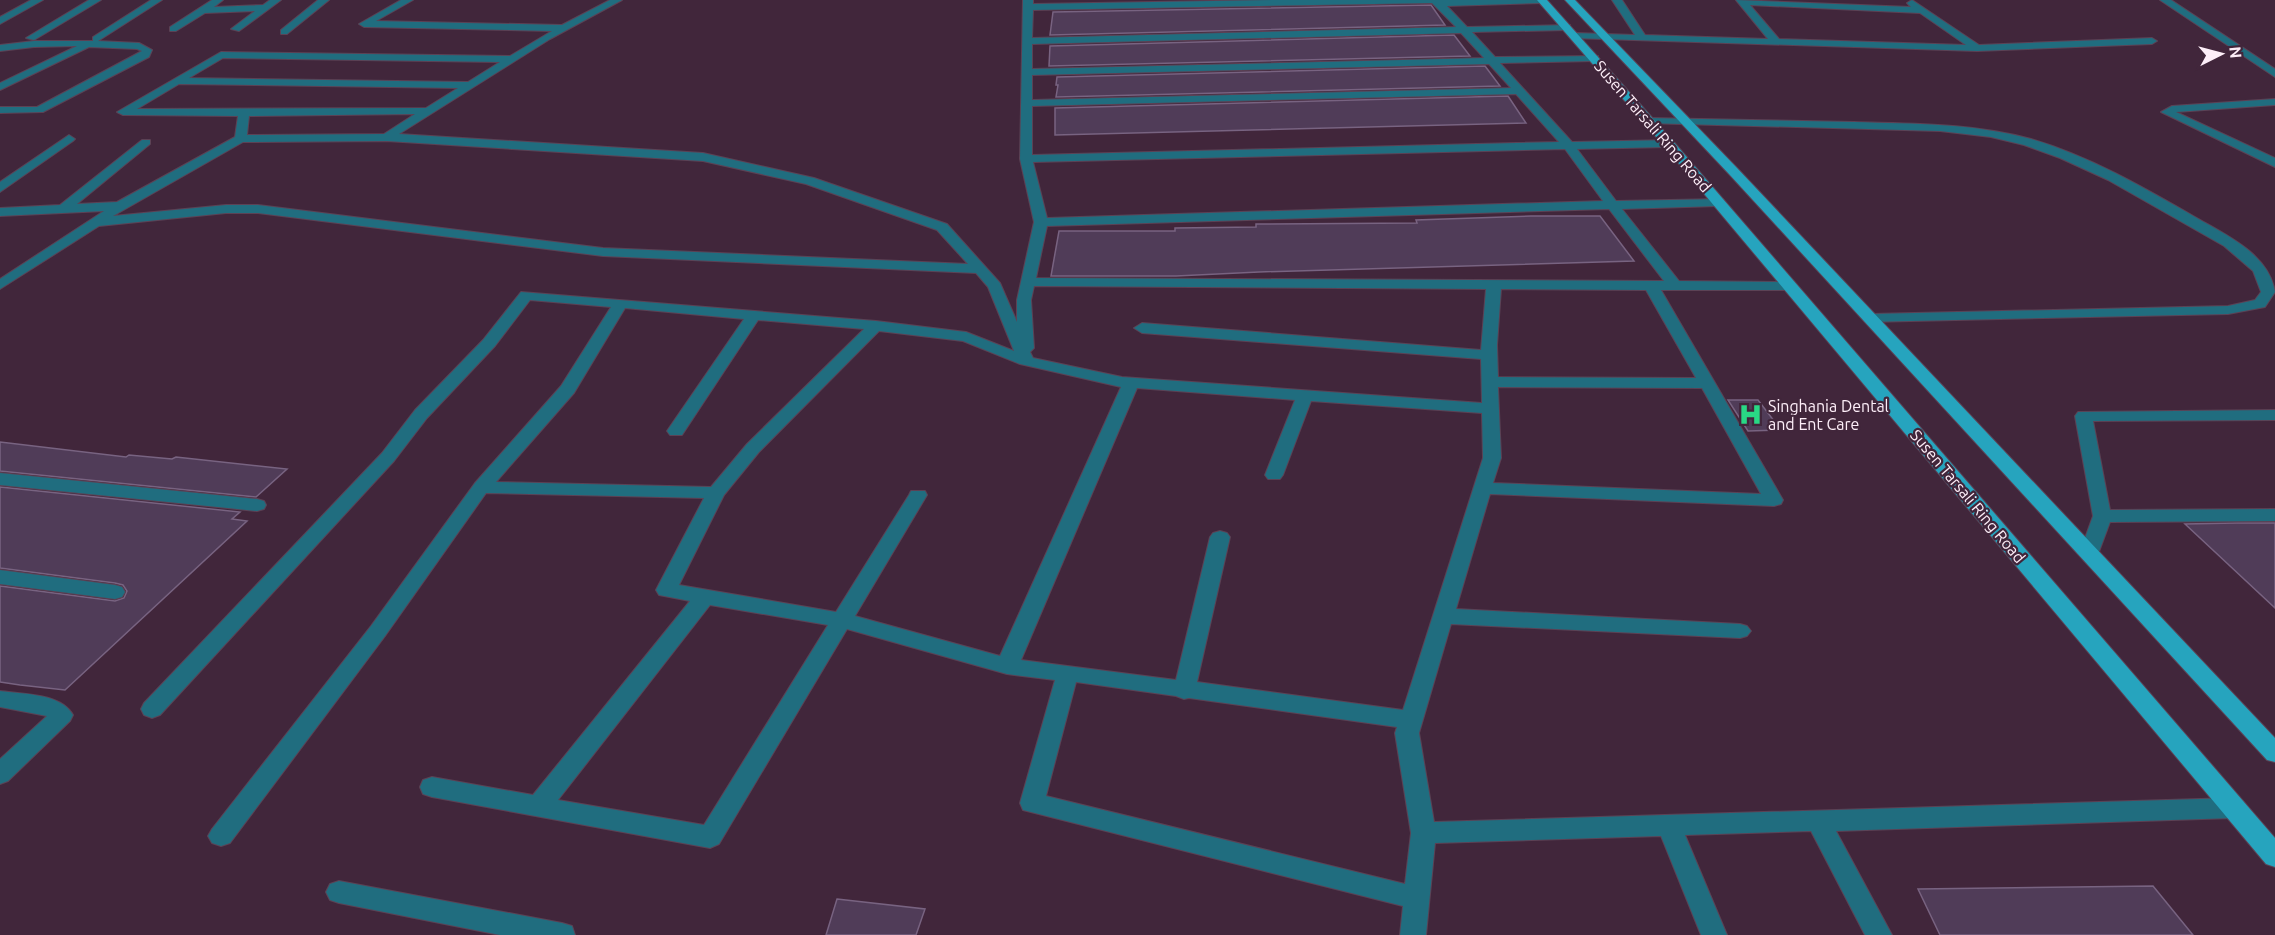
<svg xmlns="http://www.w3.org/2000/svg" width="2275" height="935" viewBox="0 0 2275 935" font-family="Ubuntu,sans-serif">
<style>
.building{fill:#503c58;stroke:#786381;stroke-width:1.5}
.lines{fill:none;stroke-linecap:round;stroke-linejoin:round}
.minor-casing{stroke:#5b4255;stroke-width:2}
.major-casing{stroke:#5b4255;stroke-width:2}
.minor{fill:#206d7f;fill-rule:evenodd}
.major{fill:#26a4be;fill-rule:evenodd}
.labels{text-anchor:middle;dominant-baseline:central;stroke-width:4.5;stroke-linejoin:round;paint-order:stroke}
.street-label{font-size:16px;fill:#fdeef8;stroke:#41263b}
.poi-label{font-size:16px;fill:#fdeef8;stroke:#41263b;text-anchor:start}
</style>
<rect width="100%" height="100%" fill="#41263b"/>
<path class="building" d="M1431,5L1445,25L1050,35L1053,12Z
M1454,35L1470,56L1049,66L1050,46Z
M1485,66L1500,86L1056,97L1058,85H1056L1057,77Z
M1508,96L1526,123L1055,135V108Z
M1531,216H1600L1634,261L1259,272L1176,276H1051L1059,231H1175V228L1256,227V224L1417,223L1416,220Z
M1728,400H1758L1781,430L1748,431Z
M0,442L126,457L129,455L172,459L176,457L287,469L256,497L0,471Z
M0,487L240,512L232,519L247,521L65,690L20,685L0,682V586L115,601L124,598L127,591L123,585L115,583L0,568Z
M2237,523H2275V608L2185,524Z
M2153,886L2193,935H1940L1918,889Z
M837,899L925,909L916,935H826Z"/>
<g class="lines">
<defs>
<path id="minor" d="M31,0H43L0,24V17Z
M89,0H101L34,40L26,38Z
M151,0H162L98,41L139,43L152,50L149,57L43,112L0,113V107H37L142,51L137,49L89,47L0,90V83L77,46L34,47L0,51V45L34,41H93V37Z
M212,0H223L214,7L263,5L270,0H281L239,31L231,29L255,11L205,13L176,31H170V27Z
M318,0H329L287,34H281V30Z
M401,0H413L376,21L562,25L610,0H622L550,39L399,134L703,153L814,178L947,224L1000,283L1017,322V300L1034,222L1020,159L1023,0H1033V4L1276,0H1547L1542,3L1447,6L1467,27L1570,25V29L1567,30L1472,32L1495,57L1598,56V60L1594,61L1500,63L1572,142L1672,140V146L1668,147L1577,149L1616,201L1723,199L1724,202L1723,205L1718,206L1622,209L1679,281L1789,282L1796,286L1789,290H1661L1783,500L1781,504L1774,506L1490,494L1456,609L1740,624L1747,626L1751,631L1747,636L1740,638L1451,624L1419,733L1434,822L2234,798L2243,801L2246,808L2243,815L2234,818L1836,831L1892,935H1865L1811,831L1685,835L1727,935H1701L1661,836L1435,843L1426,935H1400L1403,906L1023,810L1020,803L1055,680L1007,674L847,629L719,844L710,848L432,797L423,794L420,787L423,780L432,777L533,795L690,601L659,595L656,590L704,498L486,493L385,636L230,843L221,846L212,843L208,836L212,829L371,626L475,483L561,386L611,307L530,300L495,346L427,418L394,461L160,715L152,718L144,715L141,709L144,703L382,453L415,410L483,340L521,292L876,321L966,332L1014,351L988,287L976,273L603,256L258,213H226L99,226L0,289V279L104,211L0,216V208L60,205L142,140H150V144L77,204L117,202L235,137L238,116L123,115L117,112L221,52L510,56L552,31L364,27L359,24ZM1432,3L1456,27L1032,38L1033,10ZM1461,33L1484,58L1032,69V44ZM223,58L500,62L468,82L189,78ZM1489,64L1511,88L1032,100V75ZM179,84L458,88L426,108L137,109ZM1516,94L1559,142L1032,155V106ZM415,114L384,134L247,135L249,116ZM387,141L703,161L806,184L937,230L968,264L603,248L258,205H226L113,216L243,142ZM1565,149L1603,201L1047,218L1033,162ZM1609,209L1664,281L1036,278L1047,226ZM1034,286L1486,289L1481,350L1142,323L1134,328L1142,333L1481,359L1482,403L1122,377L1033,358L1030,352L1034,348L1031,300ZM1501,289L1646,290L1696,378L1498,377L1497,345ZM625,308L744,319L667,431L670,435H682L758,320L864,329L747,444L711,487L496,482L574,393ZM879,331L963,341L1020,364L1121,387L1000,656L855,616L927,495L925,491H911L909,495L836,612L679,585L724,495L759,452ZM1498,387L1702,388L1761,494L1493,483L1501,458ZM1137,388L1295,400L1265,475L1268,479H1280L1283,475L1311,401L1482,413L1483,458L1403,710L1197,682L1230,537L1227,533L1220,531L1213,533L1210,537L1176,680L1021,660ZM710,605L828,625L704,825L558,800ZM1076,682L1176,696L1184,699L1189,698L1397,727L1395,733L1411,833L1405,884L1046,796Z
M1612,0H1622L1645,35L1768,39L1736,0L1911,7L1907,3L1912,0L1979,45L2152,38L2157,41L2152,44L1977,51L1572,38L1570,36L1575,33L1635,35ZM1750,5L1920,13L1966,45L1779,39Z
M2160,0H2171L2275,69V77Z
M2275,99V105L2176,112L2275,158V167L2161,112L2172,106Z
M1649,118C1717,119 1786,121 1854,122C1913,124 1973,123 2031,139C2089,156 2143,187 2195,217C2226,235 2269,254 2275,292L2265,307L2228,314L1866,322L1863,319L1871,314L2228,306L2255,300L2261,292L2253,271L2224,246L2108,180L2060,158L2024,145L1991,137L1940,131L1645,123L1643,121Z
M69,135L75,139L73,141L0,192V182Z
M2275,410V420L2093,421L2110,510L2275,509V521L2110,522L2097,557L2090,558L2083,557L2080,552L2093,516L2075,416L2078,412Z
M0,473L257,499L264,501L266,505L264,509L257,511L0,485Z
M0,570L115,585L122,587L125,592L122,597L115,599L0,584Z
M0,691C22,694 61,693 73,715L70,721L8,781L0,784V759L47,716L0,707Z
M339,881L562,923L572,926L575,935H500L339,903L330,900L326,892L330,884Z"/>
<path id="major" d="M1537,0H1547L1672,140L2275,838V867L2266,864L1664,146Z
M1565,0H1575L1737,168L2275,738V762L2267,760L1729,174Z"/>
</defs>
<use href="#minor" class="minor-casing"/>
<use href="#major" class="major-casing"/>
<use href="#minor" class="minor"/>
<use href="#major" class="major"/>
</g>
<defs>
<symbol id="hospital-bare" viewBox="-9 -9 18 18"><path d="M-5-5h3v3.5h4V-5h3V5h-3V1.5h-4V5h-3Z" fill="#29d885" stroke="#41263b" stroke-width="2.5" paint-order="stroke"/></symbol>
</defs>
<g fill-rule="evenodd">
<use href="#hospital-bare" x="1734" y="398" width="33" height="33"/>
</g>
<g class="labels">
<g class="street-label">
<text transform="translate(1653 126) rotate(49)">Susen Tarsali Ring Road</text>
<text transform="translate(1968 496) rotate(50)">Susen Tarsali Ring Road</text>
</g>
<g class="poi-label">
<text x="1768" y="406">Singhania Dental<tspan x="1768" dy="18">and Ent Care</tspan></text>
</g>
</g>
<g transform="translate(2221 54) rotate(84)" stroke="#41263b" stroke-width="4.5" paint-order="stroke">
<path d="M0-4.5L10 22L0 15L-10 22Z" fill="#fdeef8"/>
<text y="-9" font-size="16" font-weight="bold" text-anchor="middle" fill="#fdeef8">N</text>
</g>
</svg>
